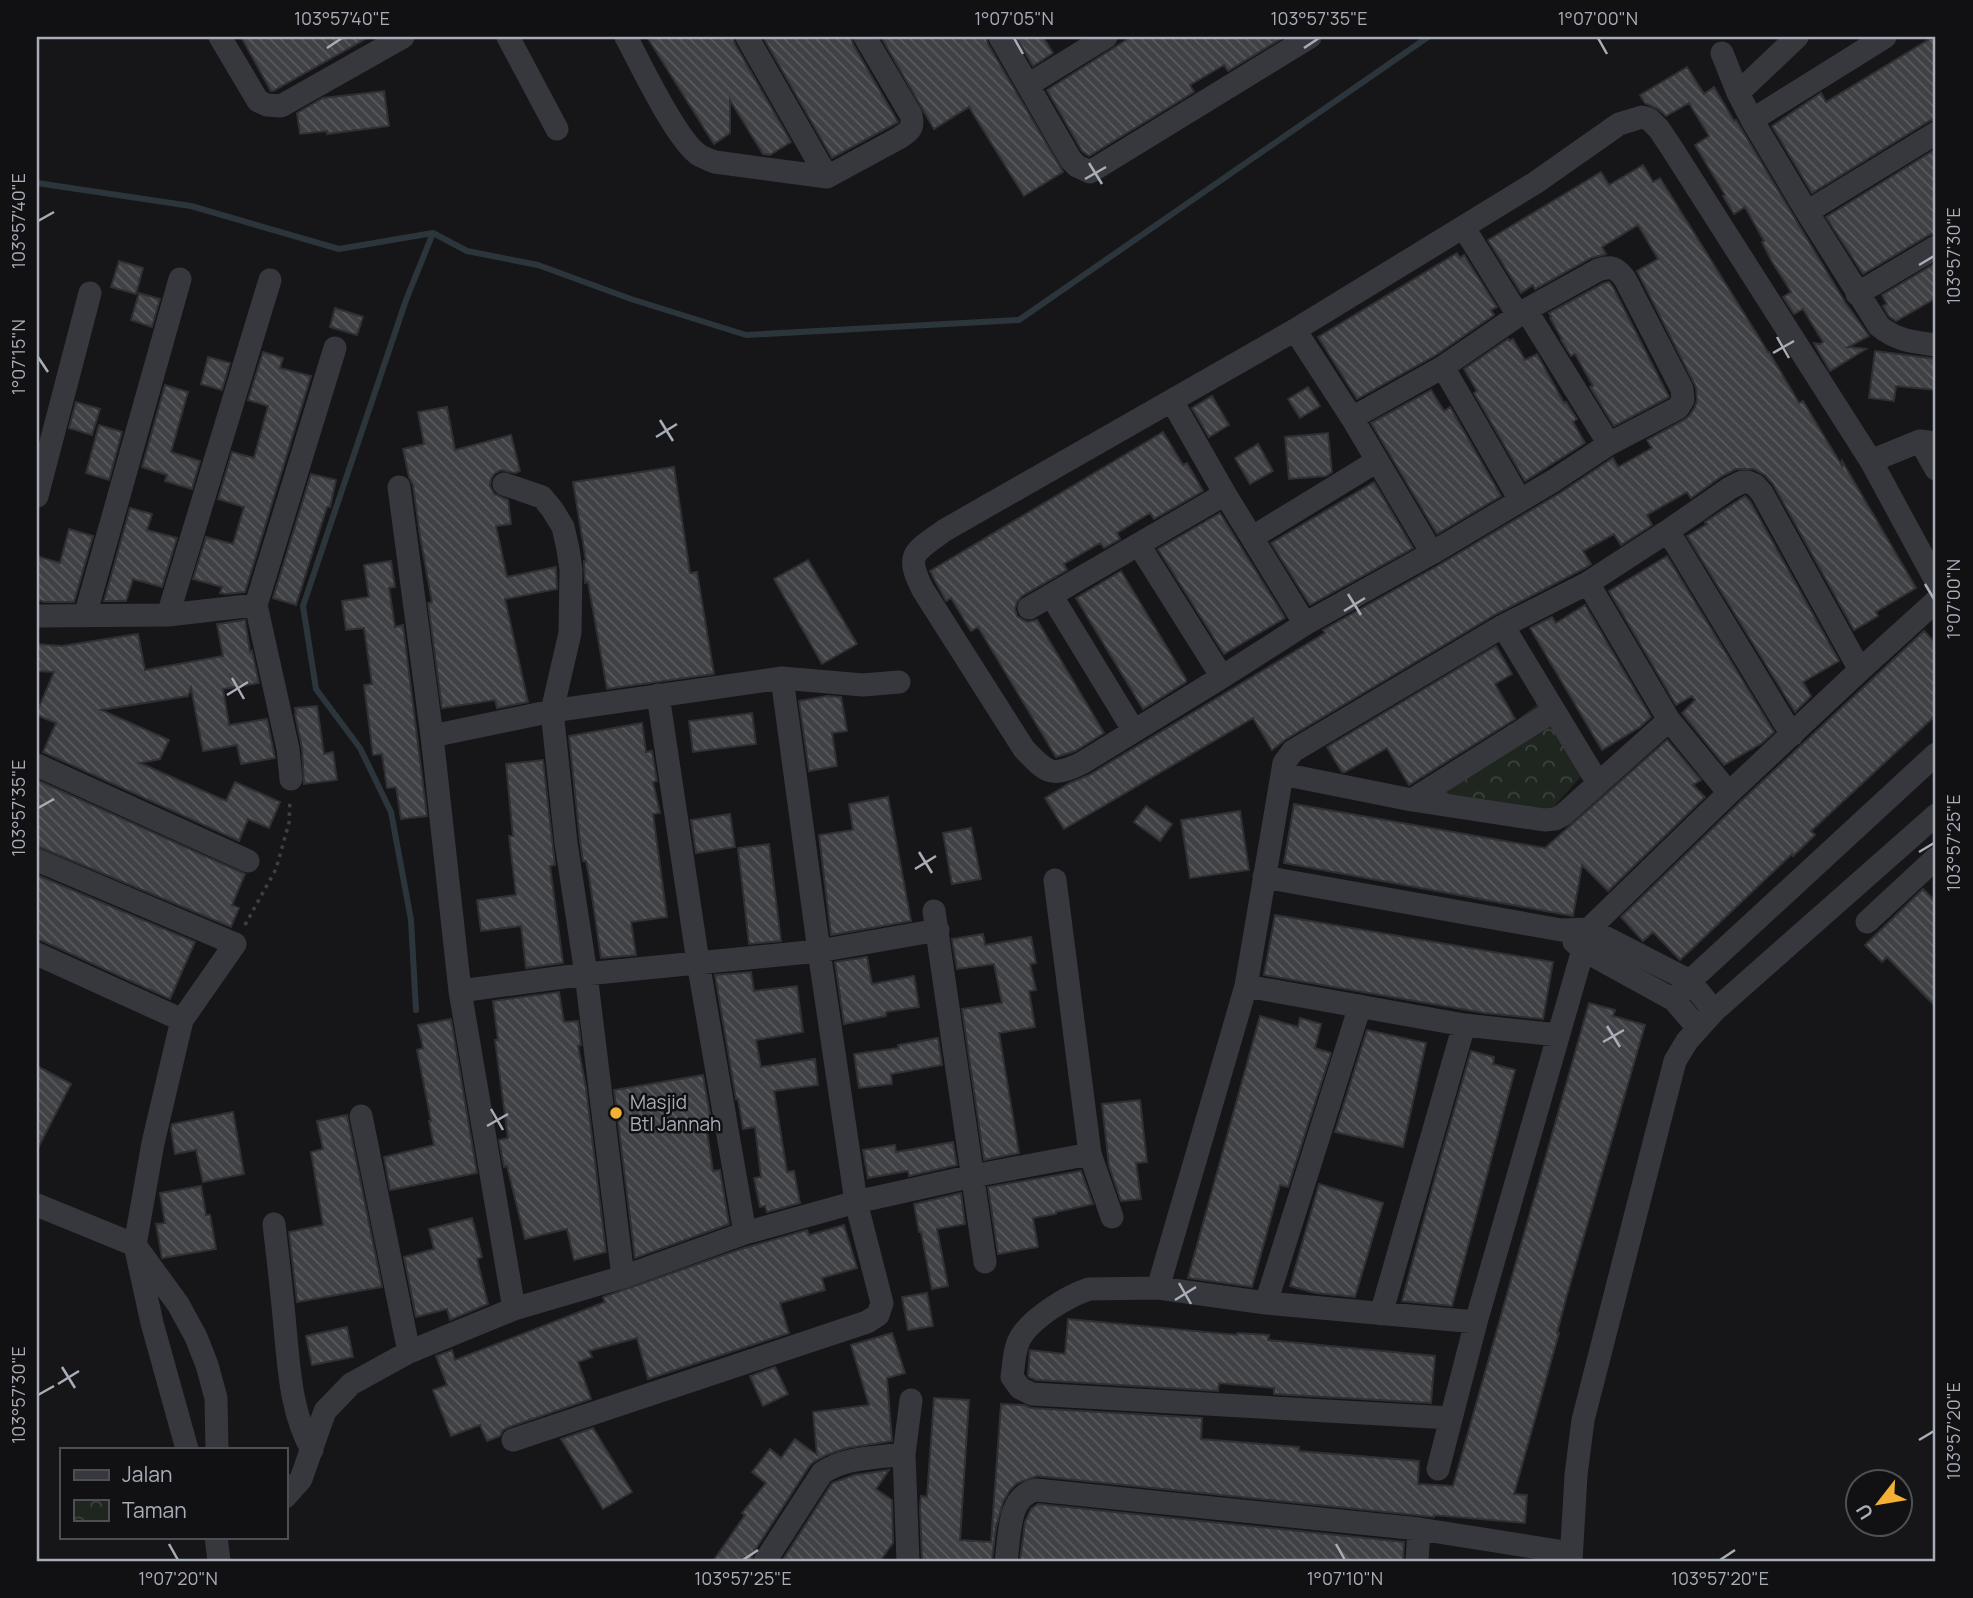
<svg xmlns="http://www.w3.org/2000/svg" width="1973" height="1598" viewBox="0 0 1973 1598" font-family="Manrope,sans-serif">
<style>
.park{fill:url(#park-crowns)}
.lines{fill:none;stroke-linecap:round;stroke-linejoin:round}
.stream{stroke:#2c353c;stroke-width:6}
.building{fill:url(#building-back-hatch);stroke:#303034;stroke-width:2}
.path{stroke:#3d3f44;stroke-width:3.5;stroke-dasharray:3.5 5;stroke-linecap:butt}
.minor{stroke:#37383d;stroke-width:23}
.ticks{fill:none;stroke:#a8adb8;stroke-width:2.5}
.poi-dot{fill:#f2b134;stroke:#111113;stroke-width:2.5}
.labels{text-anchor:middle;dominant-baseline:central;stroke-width:5;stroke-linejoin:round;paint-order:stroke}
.poi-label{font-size:19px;fill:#a8adb8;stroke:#111113;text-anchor:start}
.neatline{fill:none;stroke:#a8adb8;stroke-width:2.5}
.ticks-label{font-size:18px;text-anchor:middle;fill:#a8adb8}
</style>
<defs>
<pattern id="park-crowns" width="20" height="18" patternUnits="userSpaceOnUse" patternTransform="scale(1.75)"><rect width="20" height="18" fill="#1e261f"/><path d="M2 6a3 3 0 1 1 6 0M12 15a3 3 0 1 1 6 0" fill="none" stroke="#3c433d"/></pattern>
<pattern id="building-back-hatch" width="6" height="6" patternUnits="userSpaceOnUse" patternTransform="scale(1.75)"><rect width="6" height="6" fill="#404145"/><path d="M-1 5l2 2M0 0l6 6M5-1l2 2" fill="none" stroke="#595a5e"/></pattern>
</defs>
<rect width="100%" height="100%" fill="#161618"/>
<path class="park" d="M1537,704L1584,773L1550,811L1423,798Z"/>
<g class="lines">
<path class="stream" d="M37,183L191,206L339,249L433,233L467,251L538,265L631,299L746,335L1019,320L1428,37
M416,1010L411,920L391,812L360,748L316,689L303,606L406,300L433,233"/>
</g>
<path class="building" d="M241,37H369L273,91H271Z
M647,37H733L735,44L791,142L770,155L763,154L730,100V133L714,144Z
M763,37H851L853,44L898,122L832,158Z
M881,37H986L988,44L1063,172L1024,196L969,107L934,129Z
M1016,37H1043L1053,53L1033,66Z
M1131,37H1284L1228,71L1224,65L1190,85L1194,92L1089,156L1082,151L1047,90Z
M1933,37H1936V119L1929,121L1812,193L1772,126L1821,93L1826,102Z
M1687,67L1704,94L1714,87L1734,121L1736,120L1845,302L1869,336L1848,347L1866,349L1830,371L1814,343L1820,344L1823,342L1803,309L1794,314L1783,297L1791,292L1771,260L1762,242L1764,241L1745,207L1734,214L1723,196L1725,195L1695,145L1709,136L1689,103L1666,116L1658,109L1645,103L1640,95Z
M384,91L389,126L327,134V131L300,134L297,113L323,98Z
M1936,149V233L1929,235L1863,274L1826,217Z
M1643,165L1653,182L1660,178L1768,352H1769L1799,403L1803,401L1842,466V461L1916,588L1876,612L1878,616L1854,630L1773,484L1765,475L1754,469H1736L1722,476L1691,498L1687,492L1647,515L1652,525L1621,545L1614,534L1583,551L1591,564L1587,567L1496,614L1286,739L1272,750L1253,718L1064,829L1045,798L1070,783L1089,775L1325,633L1323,630L1439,565L1560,493L1613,458L1618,467L1652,448L1647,440L1684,420L1689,416L1695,407L1697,400L1696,387L1637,271L1658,259L1638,225L1602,247L1606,254L1591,258L1535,289L1533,285L1521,293L1488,240L1601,172L1609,185Z
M1457,253L1460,258L1464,255L1497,307L1491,310L1494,315L1436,355L1357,399L1318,337Z
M119,261L143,268L136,294L111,287Z
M1936,263V298L1896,321L1889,316L1883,306L1887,304L1882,295Z
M1609,282L1613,287L1669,397L1614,426L1590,387L1593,386L1575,354L1571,356L1561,340L1562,339L1550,318L1551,317L1549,313L1604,283Z
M139,293L160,299L152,327L131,320Z
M335,308L363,317L357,335L330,327Z
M1508,339L1509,341L1513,339L1525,360L1537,354L1564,403L1566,402L1577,419L1573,422L1585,443L1525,481L1474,393L1477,391L1464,369Z
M1875,351L1936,359V390L1896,386L1894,401L1869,398Z
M263,352L283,358L280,368L311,376L245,592L226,594L220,593L222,587L193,579L206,537L233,544L244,507L218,499L232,452L254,458L268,406L248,400Z
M208,357L230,363L222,390L201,384Z
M165,385L188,392L171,452L200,461L192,489L165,481L167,475L142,467Z
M1308,387L1320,406L1300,418L1288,399Z
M1431,390L1444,411L1450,407L1501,496L1437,534L1371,423Z
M1212,396L1229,425L1209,437L1192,408Z
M76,402L100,409L92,435L69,428Z
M447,407L455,450L511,435L520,471L515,473L501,470L494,474L491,479L490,486L494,494L508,500L511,524L496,526L507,577L556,567L557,589L505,599L528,702L497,708L495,700L442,708L428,603L432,602L420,536L413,485L409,477L403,449L424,444L418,412Z
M99,425L122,432L109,480L86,473Z
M1163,432L1183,465L1187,463L1203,491L1154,519L1150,513L1117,533L1120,539L1104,548L1100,543L1064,564L1067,570L1022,596L1017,602L1015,609L1017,616L1023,620L1028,622L1037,620L1104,733L1075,751L1056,757L978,627L971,631L951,598L946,601L930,571Z
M1328,433L1332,472L1326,476L1289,479L1285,437Z
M1258,444L1273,471L1250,484L1235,458Z
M674,467L690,573L697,572L714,674L607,689L588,582L585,583L584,561H586L573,482Z
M311,474L336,480L330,507H327L296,605L273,598Z
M1374,482L1413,548L1310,605L1271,543Z
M1745,496L1750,501L1839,661L1803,682L1811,696L1795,712L1687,536L1707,524L1705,522Z
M130,508L152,514L147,530L177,538L162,587L133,579L126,601H104Z
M1220,513L1285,618L1224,654L1158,549Z
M69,529L93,536L74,602H45L37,600V556L60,563Z
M1667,556L1774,732L1762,743L1724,765L1682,713L1695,700L1692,696L1676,705L1609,591Z
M808,560L857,644L822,664L774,579Z
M391,561L395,587L389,588L395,627L403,625L427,816L401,819L396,787L387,788L382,754L373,755L364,685L372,684L364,628L346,630L342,601L369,597L364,565Z
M1121,571L1186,679V682L1143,709L1076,598Z
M1585,605L1651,717L1640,727L1602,750L1530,628L1552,617L1556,623Z
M245,620L250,652L252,651L259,683L223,689L229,725L267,719L275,758L241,764L237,745L203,751L191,688L188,696L101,710L169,740L160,759L140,763L226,801L235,782L280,802L269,828L248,819L239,841L43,752L56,723L37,715V712L54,672L37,671V644L62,646L138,634L145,670L223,656L217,624Z
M1924,631L1936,644V715L1811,831L1815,835L1793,856L1792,854L1680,960L1653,932L1643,941L1621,917L1739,803Z
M1496,646L1512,674L1495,684L1515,719L1409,785L1387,748L1345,772H1342L1327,747Z
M827,696L841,697L847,731L832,733L837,766L809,771L799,701Z
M317,706L324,754L333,752L337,780L304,784L302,748L295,714H296L295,708Z
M752,713L756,744L693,752L689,721Z
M642,723L646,752L652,751L657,781L653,782L660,813L653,814L667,917L631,922L636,955L601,958L589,876L586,861H583L580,841L569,736Z
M1667,740L1701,780L1693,785L1705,797L1608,891L1582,865L1573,916L1284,863L1294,804L1545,848Z
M543,760L555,865L550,866L563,963L526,968L521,926L481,931L477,900L516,895L509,836H513L506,764Z
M37,780L245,874L232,905L239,908L231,927L37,846Z
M888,797L911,921L831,935L819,835L853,830L849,804Z
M1146,806L1172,824L1160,841L1134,822Z
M1240,811L1249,870L1190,878L1181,820Z
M730,814L735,847L696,853L691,820Z
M971,828L981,879L952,884L943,833Z
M769,844L781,941L749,944L738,848Z
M37,875L195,942L170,999L43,941L37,940Z
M1923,889L1936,902V1007L1887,957L1882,962L1865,945Z
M1275,915L1553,962L1543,1019L1485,1013L1264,975Z
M983,934L985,945L1031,937L1036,963L1030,964L1036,990L1029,991L1035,1027L999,1033L1019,1153L984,1160L962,1009L1002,1003L994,964L957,969L952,939Z
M867,957L872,984L914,976L919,1007L886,1012V1016L844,1024L835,962Z
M751,972L754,991L797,986L803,1032L756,1040L761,1067L815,1059L818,1085L774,1091L787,1172L794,1171L800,1203L767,1212L765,1206L760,1207L754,1178L761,1177L755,1127L743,1129L738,1099H736L715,975Z
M559,992L564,1022L578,1021L581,1045L578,1046L586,1088L606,1252L574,1260L567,1229L525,1239L507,1166L504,1167L499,1140L508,1138L495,1040H498L493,1001Z
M1589,1003L1615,1010L1613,1016L1645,1025L1567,1295L1557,1333H1559L1514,1494L1527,1495L1525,1523L1434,1515V1517L1037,1476L1017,1483L1010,1490L1003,1502L996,1527L992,1561H922L920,1507L921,1496L927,1497L934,1398L969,1400L960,1540L991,1542L1001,1404L1024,1405L1031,1408L1202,1418L1201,1439L1299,1447V1451L1419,1461L1418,1484L1453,1486Z
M1260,1016L1298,1027L1300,1018L1321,1024L1315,1048L1331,1053L1288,1187L1280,1185L1252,1287L1188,1278Z
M451,1019L477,1173L390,1190L384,1157L434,1145L429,1121H431L417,1050L423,1048L418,1025Z
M1367,1030L1426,1043L1403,1147L1335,1132Z
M938,1038L942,1065L891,1074L892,1084L859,1088L854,1054L899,1048L898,1045Z
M1471,1051L1494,1057L1493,1064L1515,1070L1452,1306L1402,1301L1437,1170Z
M37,1066L71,1084L37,1150Z
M703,1075L713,1131L707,1132L713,1171L720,1170L729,1224L635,1258L614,1090Z
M1140,1100L1147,1162L1136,1163L1141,1199L1121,1201L1109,1166L1102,1104Z
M233,1112L244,1174L203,1182L196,1150L175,1154L171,1129L172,1124Z
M347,1115L382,1287L297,1302L289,1232L323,1225L311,1152L323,1149L317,1121Z
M953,1142L957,1165L909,1176L908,1171L868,1178L863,1150L895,1145L896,1152Z
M1081,1171L1093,1204L1056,1212V1214L1033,1218L1038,1247L998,1254L988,1187Z
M1319,1184L1383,1203L1355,1297L1316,1293L1290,1286Z
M201,1186L206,1215H210L216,1249L162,1258L156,1224L165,1223L160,1193Z
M961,1193L965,1224L937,1229L948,1286L932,1289L921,1232H919L914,1204Z
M472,1218L482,1257L477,1259L488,1304L450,1320L447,1309L416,1317L404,1257L434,1249L429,1229Z
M844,1225L857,1268L822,1278L825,1290L780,1303L789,1333L648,1379L637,1338L589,1351L592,1357L578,1362L591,1399L509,1427L503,1430L500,1436L487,1441L480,1425L451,1436L433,1390L447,1385L436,1356L452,1350L455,1360L605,1302L603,1297L741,1249L807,1230L809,1235Z
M927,1293L933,1326L908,1330L902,1297Z
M1068,1319L1237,1335V1333L1269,1335L1268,1340L1435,1356L1431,1403L1274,1394V1388L1219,1383L1218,1391L1036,1380L1029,1377L1028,1375L1030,1350L1065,1354Z
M347,1327L353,1357L312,1365L306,1336Z
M892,1333L905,1373L887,1378L892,1441L847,1448L826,1455L815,1461L810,1465L753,1553L751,1561H713L745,1515L742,1513L766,1483L752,1472L770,1449L781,1458L795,1439L817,1455L813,1412L869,1405L851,1345Z
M775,1367L788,1394L763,1406L750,1376Z
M593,1428L632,1492L603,1509L561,1439Z
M889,1470L876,1489L892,1500L893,1543L880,1561H782L832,1483L854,1475Z
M1038,1504L1404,1542L1403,1561H1020L1025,1522L1031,1509Z"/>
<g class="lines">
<path class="path" d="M245,925L276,869L289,823L290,799"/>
<path class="minor" d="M220,37L258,101L267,105L281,106L403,37
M508,37L557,129
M626,37C640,63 677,141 699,155C704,158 710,160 715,162L827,177L899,138C910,131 914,128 911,115L865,37
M747,37L827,177
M1000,37L1071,160L1077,166L1090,172L1310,37
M1722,53L1738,93L1752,120L1807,212L1879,326C1897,341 1914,342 1936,345
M1028,85L1106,37
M1738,93L1797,37
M1752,120L1885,37
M1807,212L1936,133
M1464,228L1518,315
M1857,294L1936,247
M1526,310L1609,444
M1295,330L1352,418L1432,553
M1443,367L1520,500
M1172,401L1225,494L1305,624
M1352,418L1443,367L1526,310L1598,270C1611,265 1617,268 1625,279L1682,389L1683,400L1678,408L1609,444L1553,481L1432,553L1305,624L1222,677L1082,763C1051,778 1047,773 1024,749L923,590C904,553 915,552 945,530L1295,330L1535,183L1619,124L1642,117L1649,119L1659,129L1671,147L1871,461L1936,581
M1920,441L1936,469
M1871,461L1920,441L1936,443
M504,484L542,497L552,509L563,527L568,549L571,570L570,633L552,711L566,843L586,974L623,1277
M399,487L432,736L460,991L514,1309
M37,496L90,293
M1668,531L1792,735
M1253,537L1377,461
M1139,545L1222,677
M1588,583L1669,720L1729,793
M1051,595L1134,731
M1029,608L1225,494
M168,615L270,280
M37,616L168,615L256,605
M85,616L180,279
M1503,626L1598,783
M658,695L698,962L745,1233
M432,736L552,711L782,678L863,685L899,682
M37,765L248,861
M1282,774L1412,800L1544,820L1555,819L1563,815L1669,720
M291,779L288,749L256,605L335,348
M1412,800L1553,711
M37,860L235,944L182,1020
M1264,877L1561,930L1589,929L1690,981L1714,1011
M1055,880L1090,1154L1112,1217
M934,911L985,1262
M1867,922L1936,858
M1574,942L1583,950L1674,1000L1698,1028
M37,954L182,1020L153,1143L135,1245L152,1323L187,1449
M1246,986L1464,1025L1558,1035
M460,991L586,974L819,951L938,930
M1674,1000L1690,981L1936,754
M361,1116L409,1352
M37,1205L135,1245L178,1304L196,1337L207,1365L216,1398L217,1449
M274,1224C278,1258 282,1293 285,1327C289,1369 291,1413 312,1450
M1158,1288L1246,986L1284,763L1293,751L1503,626L1588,583L1668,531L1730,488L1742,482H1748L1755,485L1762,493L1860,670
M1266,1303L1360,1006
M1381,1314L1464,1025
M1450,1418L1032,1394L1020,1388L1012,1377C1014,1364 1014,1346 1022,1335C1035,1316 1068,1296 1089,1289L1158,1288L1266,1303L1476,1322
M513,1440L867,1322L878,1315L882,1303L856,1202L819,951L782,678
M1438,1469L1476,1322L1589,929L1729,793L1860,670L1936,601
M285,1497L301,1479L325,1411L351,1384L409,1352L514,1309L623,1277L745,1233L856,1202L973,1176L1090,1154
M216,1537L219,1561
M765,1561L822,1473C845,1457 876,1458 904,1454
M908,1561L904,1454L911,1400
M1006,1561C1010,1537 1007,1496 1036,1490L1419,1529L1571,1553
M1417,1561L1419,1529
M1571,1561L1576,1475L1583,1420L1675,1061L1687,1041L1714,1011L1936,815"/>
</g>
<path class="ticks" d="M1014,38L1023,54M1598,38L1607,54M327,48L342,38M1304,48L1319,38M1089,163L1102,184M1085,179L1106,167M38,221L54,212M1919,265L1934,256M1777,337L1789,358M1773,353L1794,341M38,357L48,372M660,420L673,441M656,437L677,424M1925,584L1934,599M1348,594L1361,615M1344,611L1365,598M232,678L244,699M227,695L248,682M38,808L54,799M919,852L932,873M1919,852L1934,843M915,869L936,856M1607,1026L1620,1047M1603,1042L1624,1030M491,1109L503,1130M487,1126L508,1114M1179,1283L1191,1304M1175,1300L1196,1287M62,1367L75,1388M58,1384L79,1371M38,1395L54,1386M1919,1440L1934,1431M169,1544L178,1560M1336,1544L1345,1560M743,1560L758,1550M1720,1560L1735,1550"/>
<circle class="poi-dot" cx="616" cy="1113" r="7"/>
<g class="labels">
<g class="poi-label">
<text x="630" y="1102">Masjid<tspan x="630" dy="22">Btl Jannah</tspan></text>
</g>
</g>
<rect width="1973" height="1598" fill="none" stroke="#111113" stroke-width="77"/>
<rect x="60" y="1448" width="228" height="91" fill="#111113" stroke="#4d4f55" stroke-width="2"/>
<rect x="74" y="1470" width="35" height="10" fill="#37383d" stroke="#4d4f55" stroke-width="2"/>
<text x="122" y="1482" font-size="21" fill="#a8adb8">Jalan</text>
<rect x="74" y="1500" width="35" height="21" fill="url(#park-crowns)" stroke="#4d4f55" stroke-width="2"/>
<text x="122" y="1518" font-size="21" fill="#a8adb8">Taman</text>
<g transform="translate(1879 1503) rotate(239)"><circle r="33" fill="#111113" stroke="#4d4f55" stroke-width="2"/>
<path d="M0-5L12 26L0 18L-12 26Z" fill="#f2b134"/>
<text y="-10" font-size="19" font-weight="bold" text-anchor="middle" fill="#a8adb8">U</text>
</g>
<rect x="38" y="38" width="1896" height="1522" class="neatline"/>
<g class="ticks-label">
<text x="342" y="25">103°57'40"E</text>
<text x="1014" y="25">1°07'05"N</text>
<text x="1319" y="25">103°57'35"E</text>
<text x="1598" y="25">1°07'00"N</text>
<text transform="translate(19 221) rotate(-90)" y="6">103°57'40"E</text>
<text transform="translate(1954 256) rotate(-90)" y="6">103°57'30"E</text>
<text transform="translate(19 357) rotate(-90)" y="6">1°07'15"N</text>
<text transform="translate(1954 599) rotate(-90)" y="6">1°07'00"N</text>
<text transform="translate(19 808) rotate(-90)" y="6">103°57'35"E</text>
<text transform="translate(1954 843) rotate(-90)" y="6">103°57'25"E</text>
<text transform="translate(19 1395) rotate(-90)" y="6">103°57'30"E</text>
<text transform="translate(1954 1431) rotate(-90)" y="6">103°57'20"E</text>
<text x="178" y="1585">1°07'20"N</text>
<text x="743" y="1585">103°57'25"E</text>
<text x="1345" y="1585">1°07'10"N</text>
<text x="1720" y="1585">103°57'20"E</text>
</g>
</svg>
